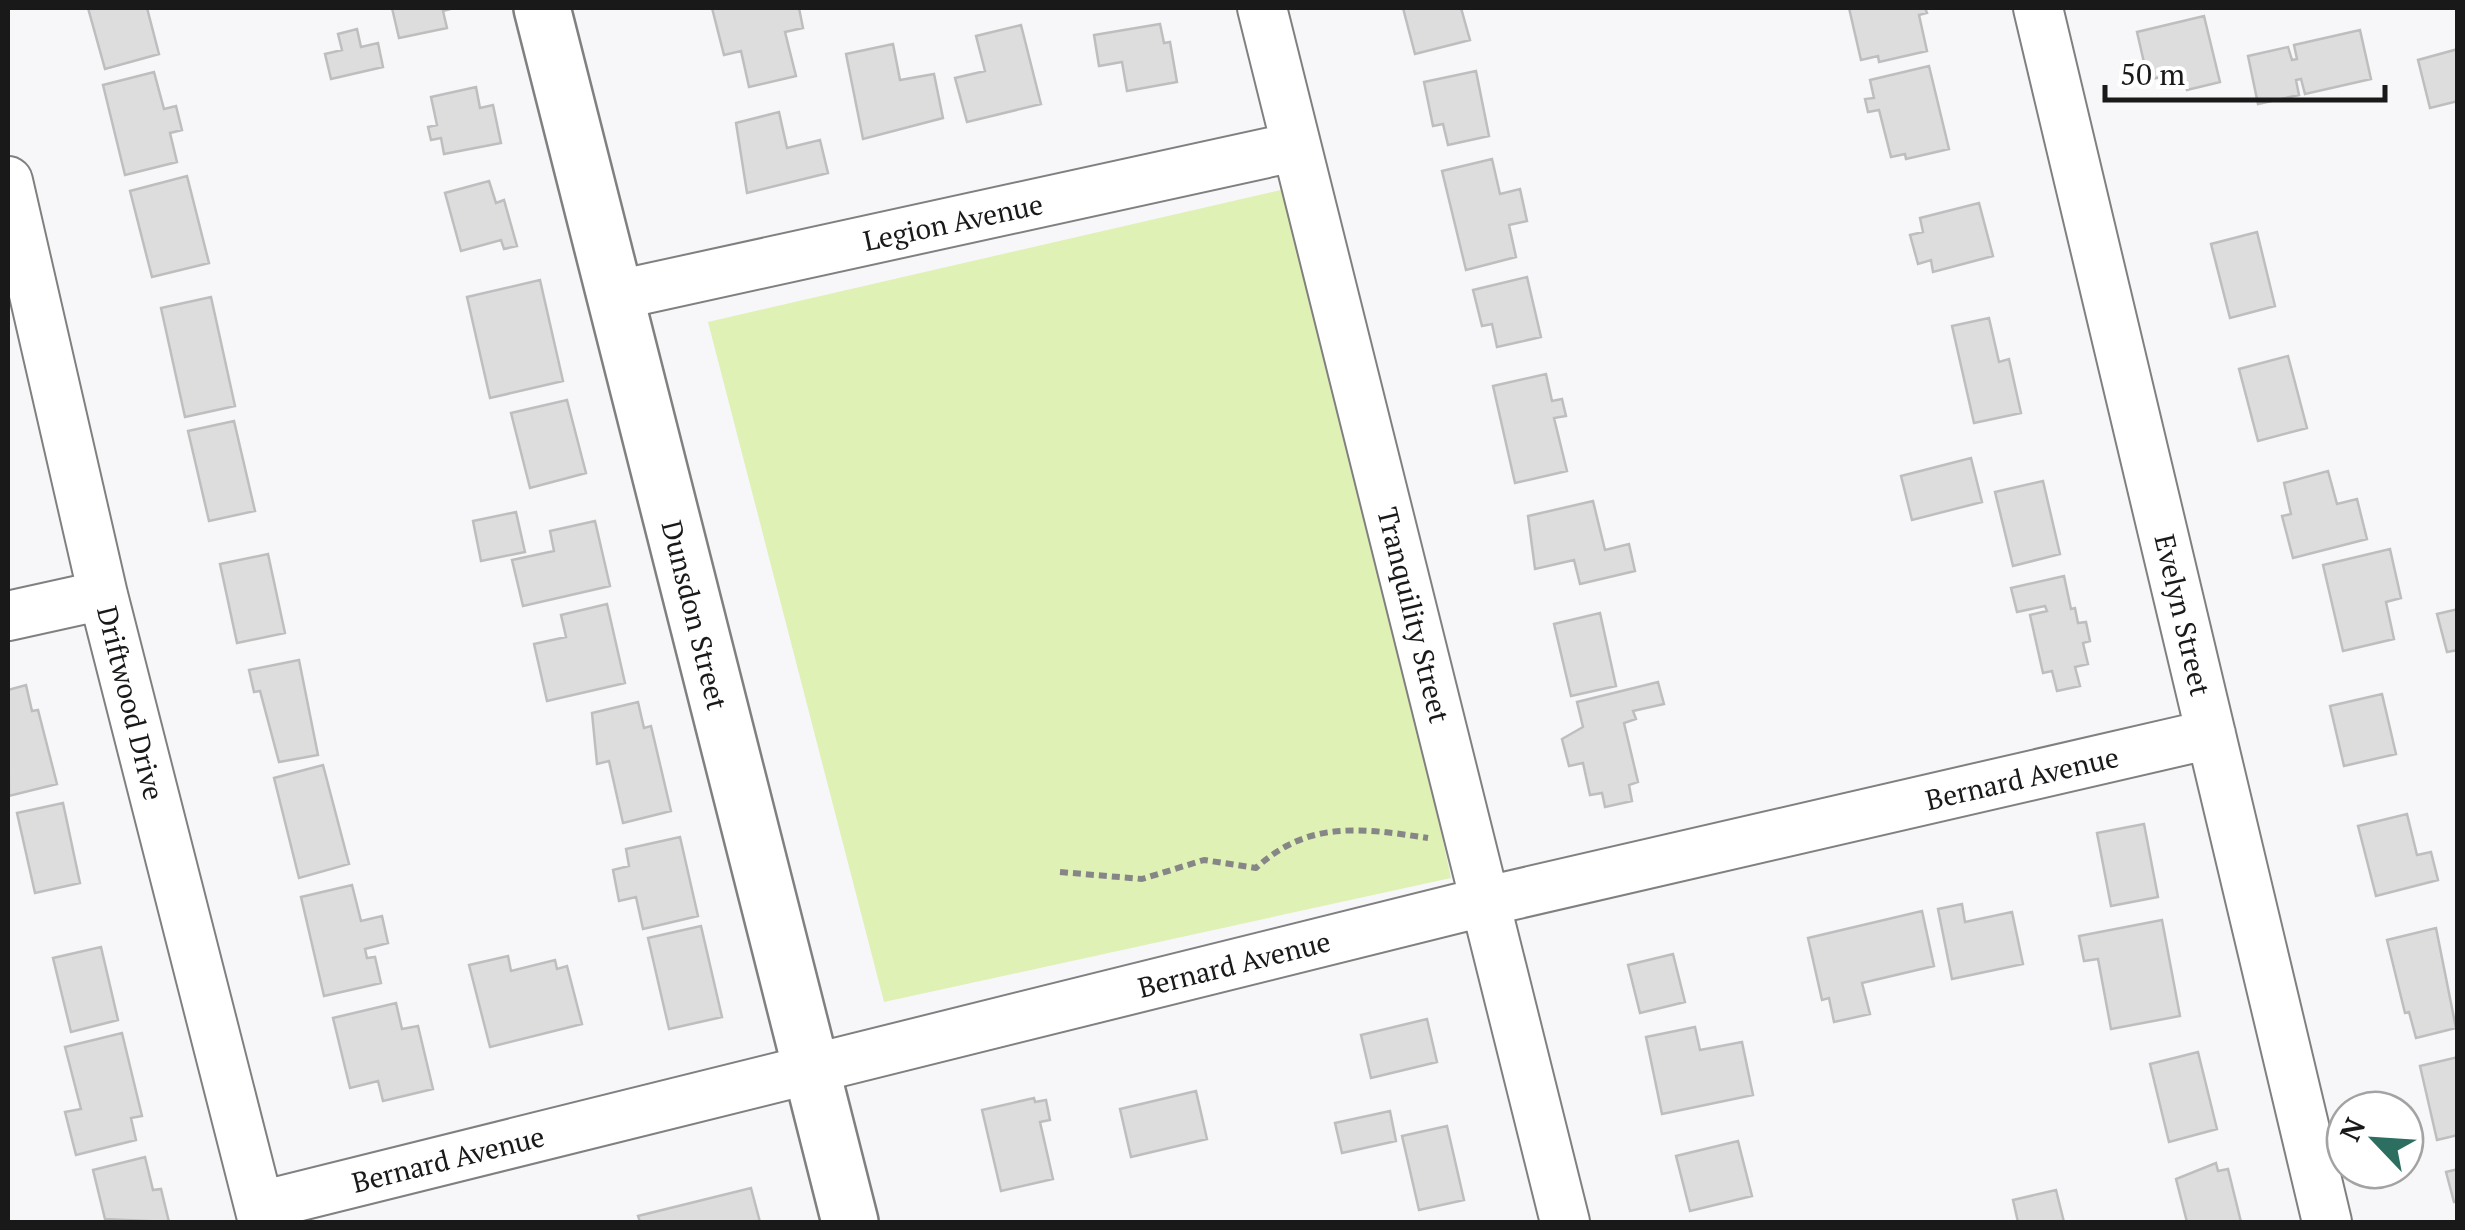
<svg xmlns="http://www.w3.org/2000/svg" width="2465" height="1230" viewBox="0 0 2465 1230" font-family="'PT Serif',serif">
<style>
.green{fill:#dff1b5}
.building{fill:#deddde;stroke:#bfbebf;stroke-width:2.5}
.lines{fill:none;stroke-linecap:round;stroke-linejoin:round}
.minor-casing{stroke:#808081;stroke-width:52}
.major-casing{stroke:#808081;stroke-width:60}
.path{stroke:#868687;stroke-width:6;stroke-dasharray:8 5;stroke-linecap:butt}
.minor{stroke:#fff;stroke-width:48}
.major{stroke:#fff;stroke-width:55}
.labels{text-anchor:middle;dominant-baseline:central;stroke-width:10;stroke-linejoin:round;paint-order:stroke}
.street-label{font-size:28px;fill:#191919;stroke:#fff}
</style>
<rect width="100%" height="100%" fill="#f7f7f9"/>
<path class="green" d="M1302,185L1451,878L884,1002L708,322Z"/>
<path class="building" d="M88,8H147L159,54L105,69Z
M392,8H454L443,11L447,28L399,38Z
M712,8H799L803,28L785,32L796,76L749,87L741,51L724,55Z
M1403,8H1461L1470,40L1415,54Z
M1849,8H1925L1927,13L1919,15L1927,51L1879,62L1878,56L1861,60Z
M2204,16L2220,82L2187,90L2183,72L2148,80L2137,32Z
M1160,24L1164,43L1170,42L1177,82L1127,91L1122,62L1099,66L1094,35Z
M1021,25L1041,104L967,122L955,78L985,71L976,36Z
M357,29L361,47L378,43L383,67L331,79L325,54L342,50L338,34Z
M2360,30L2371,79L2305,94L2301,79L2296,80L2299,95L2258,104L2248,56L2288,47L2292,60L2297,59L2294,45Z
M893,44L900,80L934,74L943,118L863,139L846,54Z
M2458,49V101L2430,108L2418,60Z
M1929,66L1949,149L1906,159L1905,154L1891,157L1879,110L1868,112L1865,99L1874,98L1870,80Z
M1476,71L1489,136L1448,145L1443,124L1433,126L1424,82Z
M154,72L164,109L176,106L182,130L170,133L177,162L125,175L103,85Z
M476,87L480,108L493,105L501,143L444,154L441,138L431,140L428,127L437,125L431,97Z
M779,112L787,148L820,140L828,173L747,193L736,123Z
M1492,159L1500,194L1520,189L1527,221L1509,225L1516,257L1466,270L1442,171Z
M187,176L209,263L152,277L130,191Z
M489,181L496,203L504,200L517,246L504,249L501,240L461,251L445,193Z
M1979,203L1993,256L1933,272L1931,260L1918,264L1910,235L1923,232L1920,218Z
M2257,232L2275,306L2230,318L2211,244Z
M1527,277L1541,337L1497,347L1492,324L1482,326L1473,290Z
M540,280L563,381L490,398L467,297Z
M211,297L235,406L185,417L161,308Z
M1989,318L1999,362L2009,359L2021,413L1974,423L1952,326Z
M2288,356L2307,428L2258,441L2239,369Z
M1546,374L1552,401L1562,399L1566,416L1554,418L1567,471L1515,483L1493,386Z
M567,400L586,473L530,488L511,413Z
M234,421L255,511L209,521L188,431Z
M1971,458L1982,502L1912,520L1901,476Z
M2328,471L2337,504L2357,499L2367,539L2293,558L2282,516L2291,514L2284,483Z
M2043,481L2060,554L2013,566L1995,492Z
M1593,501L1605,550L1629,544L1635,571L1580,584L1574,560L1535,569L1528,516Z
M516,512L525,552L481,561L473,521Z
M595,521L610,586L523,606L512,560L554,551L550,531Z
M2390,549L2401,598L2386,602L2394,639L2343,651L2323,565Z
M268,554L285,633L237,643L220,564Z
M2064,576L2071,609L2075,608L2078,623L2086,622L2090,641L2083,643L2088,664L2075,667L2080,686L2057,691L2052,671L2043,673L2030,615L2047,611L2045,606L2017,612L2011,588Z
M607,604L625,683L547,701L534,644L566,637L561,615Z
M2458,609V650L2447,652L2437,614Z
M1600,613L1616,686L1571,696L1554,624Z
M299,660L318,755L279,762L260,691L254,692L249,670Z
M1658,682L1664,704L1633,711L1636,719L1624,723L1638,782L1629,785L1632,801L1605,807L1602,793L1590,795L1583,763L1569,766L1562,739L1583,727L1577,702Z
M26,685L32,711L38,710L57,784L9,796L8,690Z
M2382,694L2396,754L2344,766L2330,706Z
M638,702L644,728L651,726L671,811L623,823L609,761L597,764L592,713Z
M323,765L349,864L299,878L274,778Z
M63,803L80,883L35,893L17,813Z
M2407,814L2417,855L2431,852L2438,880L2376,896L2358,826Z
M2144,824L2158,897L2111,906L2097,833Z
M680,837L698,916L643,929L636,897L619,901L613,870L629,866L626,849Z
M352,885L361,921L382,916L388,943L365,949L367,958L375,957L381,983L324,996L301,897Z
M1962,904L1965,922L2012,912L2023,964L1952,979L1938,909Z
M1922,911L1934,966L1862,983L1870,1014L1834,1022L1829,998L1822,1000L1808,938Z
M2162,920L2180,1016L2111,1029L2098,959L2084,961L2079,936Z
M701,926L722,1017L669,1029L648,938Z
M2436,928L2456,1028L2416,1038L2409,1012L2405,1013L2387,940Z
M101,947L118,1020L71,1032L53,958Z
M1673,954L1685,1002L1640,1013L1628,965Z
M508,956L511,971L555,960L557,969L567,966L582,1024L490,1047L469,965Z
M396,1003L402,1029L418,1026L433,1089L383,1101L378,1081L350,1088L333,1018Z
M1427,1019L1437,1062L1371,1078L1361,1035Z
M1695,1027L1700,1050L1742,1042L1753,1095L1662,1114L1646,1037Z
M122,1033L142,1116L131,1118L136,1140L76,1155L65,1112L81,1109L65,1047Z
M2198,1052L2217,1129L2169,1142L2150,1064Z
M2458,1057V1135L2437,1140L2420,1066Z
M1196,1091L1207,1139L1131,1157L1120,1109Z
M1034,1098L1035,1102L1046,1100L1050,1120L1040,1122L1053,1179L1001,1191L982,1110Z
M1390,1111L1396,1141L1342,1153L1335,1123Z
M1447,1126L1464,1200L1419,1210L1402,1136Z
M1738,1141L1752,1196L1690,1211L1676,1156Z
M145,1157L153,1190L161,1189L169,1222L105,1219L93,1170Z
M2216,1163L2218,1171L2228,1169L2241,1222H2187L2176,1179Z
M2458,1169V1201L2454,1202L2446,1172Z
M751,1188L760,1222H640L638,1216Z
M2056,1190L2064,1222H2018L2013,1200Z"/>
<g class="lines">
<defs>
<path id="minor" d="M1262,8L1565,1222
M2038,8L2327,1222
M8,181L103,595L263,1222
M613,296L1294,147
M8,616L103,595
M260,1206L1487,901L2211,734"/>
<path id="major" d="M542,8L850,1222"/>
</defs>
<use href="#minor" class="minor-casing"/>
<use href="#major" class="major-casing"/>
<path class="path" d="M1060,872L1142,879L1204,860L1256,868C1308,820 1362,828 1428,838"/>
<use href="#minor" class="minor"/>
<use href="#major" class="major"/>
</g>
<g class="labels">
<g class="street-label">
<text transform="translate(953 222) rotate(-12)">Legion Avenue</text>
<text transform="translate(695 615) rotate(76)">Dunsdon Street</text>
<text transform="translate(1414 615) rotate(76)">Tranquility Street</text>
<text transform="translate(2183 615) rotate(77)">Evelyn Street</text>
<text transform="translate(131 703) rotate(76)">Driftwood Drive</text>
<text transform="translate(2022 778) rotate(-13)">Bernard Avenue</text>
<text transform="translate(1234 964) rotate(-14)">Bernard Avenue</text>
<text transform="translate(448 1159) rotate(-14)">Bernard Avenue</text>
</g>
</g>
<rect width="2465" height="1230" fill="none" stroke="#191919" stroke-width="20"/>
<g transform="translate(2375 1140) rotate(295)"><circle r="48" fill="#ffffff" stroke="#a3a3a3" stroke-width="2.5"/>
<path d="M0-8L18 38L0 25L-18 38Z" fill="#2c6f61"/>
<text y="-15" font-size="28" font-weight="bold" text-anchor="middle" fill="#191919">N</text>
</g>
<path d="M2105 85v15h280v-15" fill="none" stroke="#191919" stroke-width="5"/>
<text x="2120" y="85" font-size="30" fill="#191919" stroke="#ffffff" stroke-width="8" paint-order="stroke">50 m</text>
</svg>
